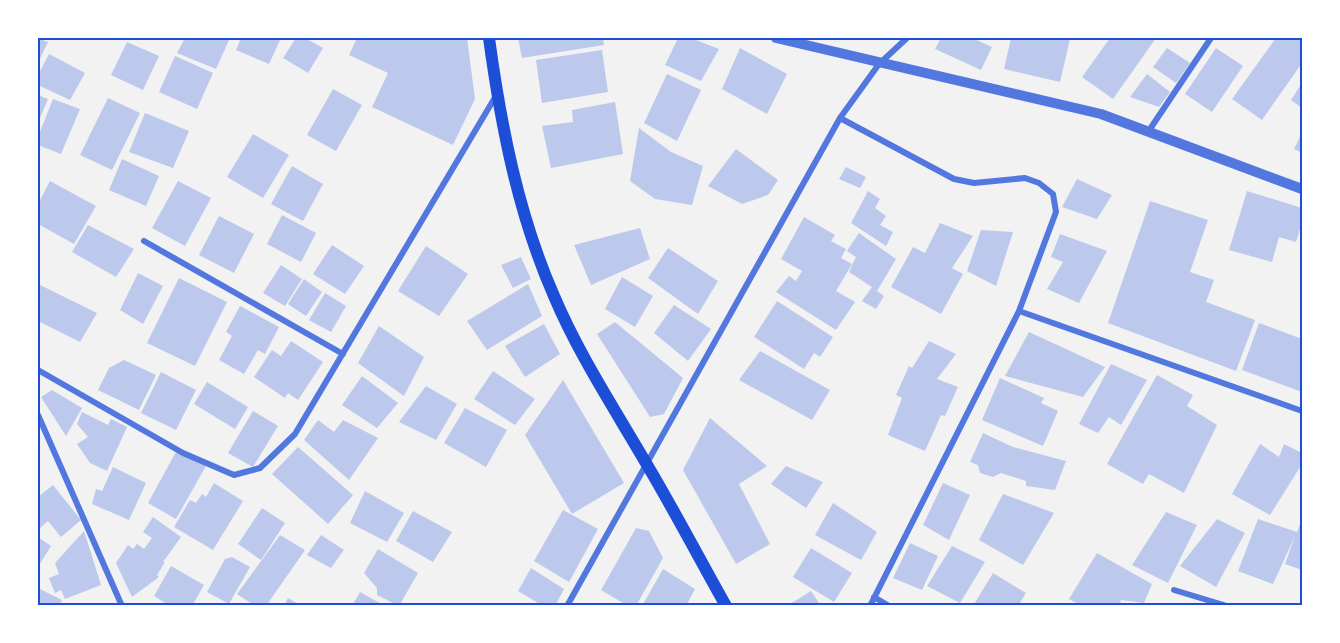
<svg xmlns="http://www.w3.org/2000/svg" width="1340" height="643" viewBox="0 0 1340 643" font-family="'Archivo Narrow',sans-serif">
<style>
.building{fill:#bdc9ec}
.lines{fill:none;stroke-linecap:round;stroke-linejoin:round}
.minor{stroke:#5277de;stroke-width:6}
.tertiary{stroke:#5277de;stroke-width:10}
.secondary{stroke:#1d4ed8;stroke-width:12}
.neatline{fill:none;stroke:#1d4ed8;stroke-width:2}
</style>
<rect width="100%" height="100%" fill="#f2f2f2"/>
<path class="building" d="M38,38L48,42L38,63Z
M185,38H230L216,69L177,53Z
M241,38H281L269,64L236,50Z
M296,38H305L323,48L308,73L283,58Z
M357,38H467L475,99L453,145L372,107L388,73L349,55Z
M518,38H603L604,45L522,58Z
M678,38H691L719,49L701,81L665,65Z
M941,38H972L992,47L981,70L935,49Z
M1011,38L1070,39L1060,82L1004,69Z
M1110,38H1156L1113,99L1082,77Z
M1276,38H1302V63L1262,120L1232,99Z
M127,42L159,56L143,90L111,75Z
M740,48L787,74L767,114L722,89Z
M1167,48L1190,63L1176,83L1153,67Z
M1216,48L1243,66L1212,112L1185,94Z
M602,50L608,92L542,103L536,60Z
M49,54L85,73L70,100L38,85V75Z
M175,56L213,73L197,109L159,92Z
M667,74L701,90L677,141L644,123Z
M1147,74L1170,92L1159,107L1130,97Z
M1302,83V108L1291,100Z
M333,89L362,105L336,151L307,135Z
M38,95L48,99L38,123Z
M108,98L140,113L112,170L80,155Z
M53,99L80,109L61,154L38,145V137Z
M615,102L623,154L551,168L542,126L573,122L572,110Z
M145,113L189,131L173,168L129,152Z
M639,128L671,152L703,166L692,205L655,199L630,181Z
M1302,133V153L1294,149Z
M253,134L289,155L263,198L227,177Z
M736,149L778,180L768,195L742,204L708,186Z
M122,159L159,176L146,206L109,190Z
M292,166L323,184L303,221L271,204Z
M846,167L866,177L860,188L839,179Z
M1077,179L1112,195L1097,219L1062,207Z
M50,181L96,206L74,244L38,224V204Z
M178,181L211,198L185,246L152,228Z
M868,191L880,199L875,208L886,216L880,225L893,232L886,246L851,223Z
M1247,191L1302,208V222L1296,242L1279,237L1272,262L1229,250Z
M1150,201L1208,220L1190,272L1214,280L1206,302L1255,320L1236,371L1108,323Z
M282,215L316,233L301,262L267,244Z
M219,216L254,234L234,273L199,255Z
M804,217L835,235L831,241L846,249L841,258L852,264L836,291L855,302L836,330L776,292L789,276L796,281L802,271L781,259Z
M940,223L973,236L952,268L963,274L941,314L891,287L913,247L925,253Z
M88,225L134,249L116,277L72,252Z
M640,228L650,259L591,285L574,245Z
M981,230L1013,232L996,286L967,271Z
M859,233L896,259L877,291L884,296L876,309L862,301L872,287L849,272L856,257L847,251Z
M1060,234L1107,251L1079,303L1047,289L1063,262L1051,257Z
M332,245L364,266L345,294L313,274Z
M426,246L468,274L439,316L398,291Z
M668,248L718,281L698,314L648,278Z
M521,257L531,279L513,288L501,265Z
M281,265L302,279L285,306L263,293Z
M138,273L163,286L143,324L120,310Z
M622,277L653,296L635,327L605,309Z
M179,278L227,302L195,366L147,343Z
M304,279L322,292L306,316L288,304Z
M38,284L97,313L80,342L38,321Z
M528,284L542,316L487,350L467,321Z
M325,293L346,306L331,332L309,320Z
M777,301L833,337L820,357L814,353L804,369L754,337Z
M674,305L711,329L688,361L654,333Z
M240,306L279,327L265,354L258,350L244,374L219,360L232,336L226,332Z
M615,322L683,378L664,414L650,417L597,334Z
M1259,323L1302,339V392L1242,370Z
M544,324L560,354L525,377L505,346Z
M379,326L424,357L404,396L358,363Z
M1029,332L1105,367L1083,397L1005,376Z
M291,341L323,362L298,400L288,393L285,398L254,377L272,350L281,356Z
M929,341L956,354L937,379L958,387L945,416L941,415L925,451L888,435L902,398L896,395L909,366L912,368Z
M760,351L830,390L812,420L739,380Z
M124,360L156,375L139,410L98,390L109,368Z
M1111,364L1147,380L1121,425L1109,417L1098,433L1079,424Z
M493,371L535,399L515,425L474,399Z
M161,372L196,390L176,430L141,413Z
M1157,375L1193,395L1187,406L1217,425L1184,493L1149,474L1143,484L1107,464Z
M362,376L398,403L377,428L342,405Z
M1000,378L1044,398L1041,403L1058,411L1043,446L982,420Z
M563,380L624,483L572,514L525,435Z
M207,382L248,407L235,429L194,404Z
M426,386L457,404L436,440L399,422Z
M52,390L82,408L66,436L41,397Z
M465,408L507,430L486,467L444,443Z
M253,411L278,426L253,467L228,453Z
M82,412L108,425L111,419L127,427L107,471L90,463L77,444L88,437L77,424Z
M710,418L767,466L739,484L770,544L736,564L683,470Z
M318,420L334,432L343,420L378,438L349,480L304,440Z
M983,433L1013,447L1066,461L1055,490L1026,486V481L1001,473L993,477L980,473L978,465L970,462Z
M1260,444L1279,457L1284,444L1302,453V464L1270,515L1232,494Z
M298,447L353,495L328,524L272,474Z
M177,450L206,466L176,519L148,503Z
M786,466L823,482L806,508L771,484Z
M113,467L146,483L129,520L92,504L96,489L102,491Z
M214,483L243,501L213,550L174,527L190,500L196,503L202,494L206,497Z
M943,483L970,495L949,540L923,525Z
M53,485L81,520L61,537L48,521L38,530V497Z
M365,491L404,513L387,542L350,523Z
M1003,494L1054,513L1023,565L979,540Z
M833,503L877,532L861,560L815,535Z
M262,508L285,523L261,560L238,544Z
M563,510L598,529L569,582L534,561Z
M413,511L452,532L433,562L396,541Z
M1166,512L1197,525L1168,583L1132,565Z
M153,517L181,537L163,562H165L157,575L159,577L132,597L116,563L128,545L133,549L137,544L144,549L152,538L143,532Z
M1217,519L1245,533L1216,587L1180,566Z
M1258,519L1297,532L1302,519V570L1285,564L1295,536L1273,584L1238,571Z
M636,528L649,531L663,558L636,606H628L601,590Z
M84,531L101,585L65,599L61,590L55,593L49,578L59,574L55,563Z
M280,535L305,550L266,606H255L237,594Z
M321,535L344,550L331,568L307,555Z
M38,537L51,546L38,567Z
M910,543L938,556L922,590L893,578Z
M952,546L985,562L960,603L927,586Z
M811,548L852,573L834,602L793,577Z
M378,549L418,573L399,606L377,595V588L364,573Z
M1097,553L1152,584L1144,603L1121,600L1119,606H1082L1069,599Z
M232,557L250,567L229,604L207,592L225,559Z
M171,566L204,585L192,606H170L154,596Z
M531,568L564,589L555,606H543L518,591Z
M663,569L695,589L686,606H642Z
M993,573L1026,593L1018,606H973Z
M38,588L62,600L59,606H38Z
M811,591L821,606H787Z
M360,592L385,606H352Z
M288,598L301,606H284Z"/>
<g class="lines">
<path class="minor" d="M840,118L954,179L974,183L1025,178L1039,183L1053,194L1056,212L1019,311L870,606
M1148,132L1211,38
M144,241L343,354
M1019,311L1302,411
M38,370L183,453L234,475L260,468L295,434L497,94
M38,415L122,606
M1174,590L1227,606
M874,597L889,606
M567,606L840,118L879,64L907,38"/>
<path class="tertiary" d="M776,38L1101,114L1302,189"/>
<path class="secondary" d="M489,38C501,126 518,214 554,296C579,355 614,408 646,463C674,510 699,558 726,606"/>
</g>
<rect width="1340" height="643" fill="none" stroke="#ffffff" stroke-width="78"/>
<rect x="39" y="39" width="1262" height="565" class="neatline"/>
</svg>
